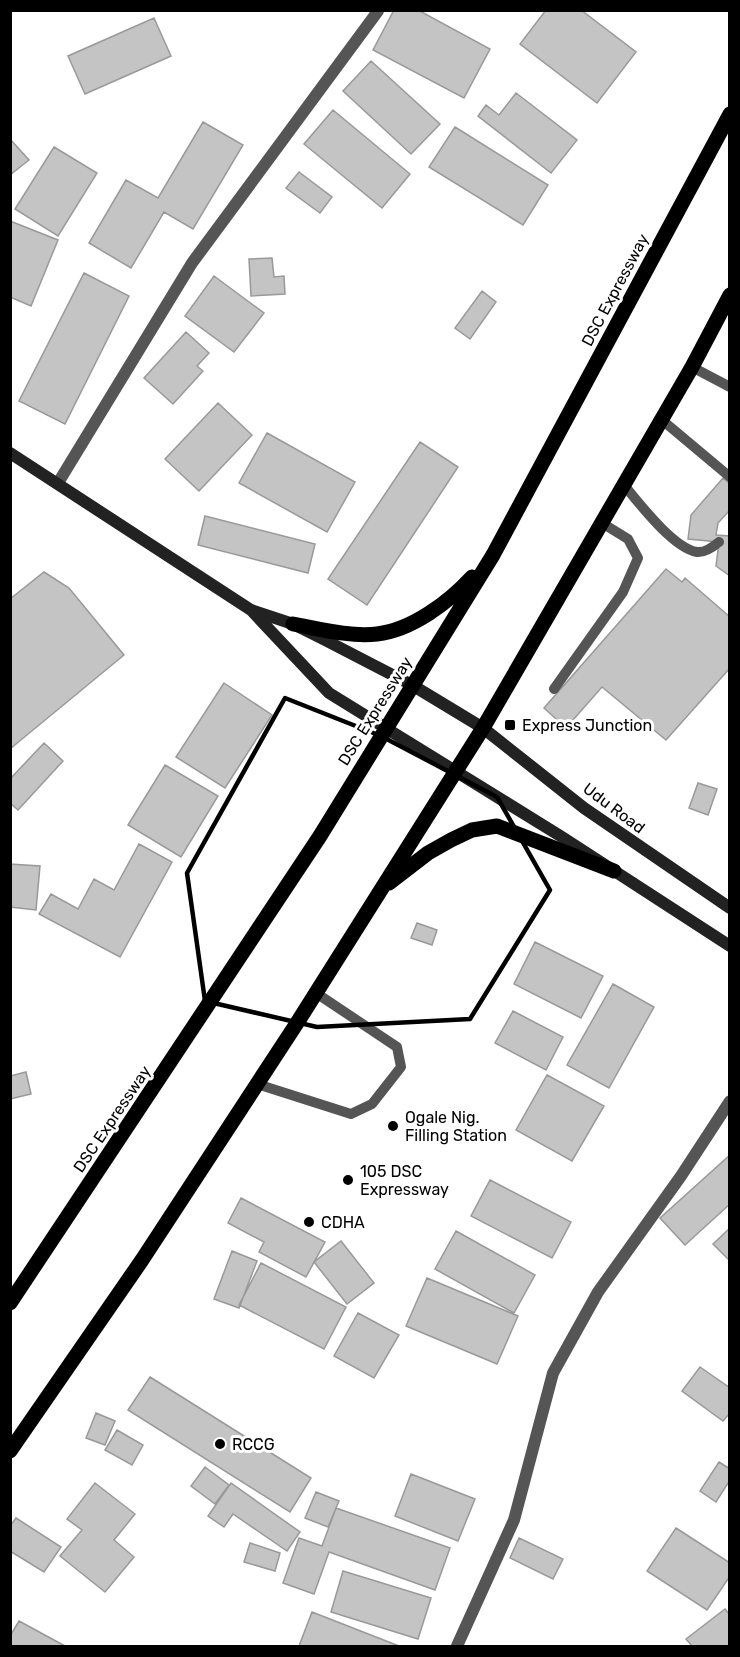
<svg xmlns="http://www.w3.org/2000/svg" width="740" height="1657" viewBox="0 0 740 1657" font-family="Rubik,sans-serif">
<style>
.building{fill:#c4c4c4;stroke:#999;stroke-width:1.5}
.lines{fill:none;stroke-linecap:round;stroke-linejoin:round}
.lane{stroke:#555;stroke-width:10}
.street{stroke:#555;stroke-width:12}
.secondary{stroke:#222;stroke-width:12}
.primary{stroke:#000;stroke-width:15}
.marked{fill:none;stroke:#000;stroke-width:4.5;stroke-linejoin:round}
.poi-dot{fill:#000;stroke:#fff;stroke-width:2}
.labels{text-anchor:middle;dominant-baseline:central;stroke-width:6;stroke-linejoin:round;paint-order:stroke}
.street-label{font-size:16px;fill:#000;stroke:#fff}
.poi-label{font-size:16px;fill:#000;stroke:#fff;text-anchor:start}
</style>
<rect width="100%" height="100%" fill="#fff"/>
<path class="building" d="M394,10H418L490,49L464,98L373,50Z
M546,10H581L636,52L597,103L520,44Z
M154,18L171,56L85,94L68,56Z
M371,61L440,124L411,154L343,91Z
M516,93L577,140L551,173L478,116L486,105L499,115Z
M333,110L410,174L382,208L304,144Z
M203,122L243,145L193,229L164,212L131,268L89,243L126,180L158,198Z
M455,127L548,185L523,225L429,167Z
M10,139L29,160L10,175Z
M54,147L97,173L58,236L15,209Z
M299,172L332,197L320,213L286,188Z
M10,221L58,240L31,306L10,297Z
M272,258L274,277L284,276L285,294L251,296L249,259Z
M84,273L129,296L65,424L19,401Z
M214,276L264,313L234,352L185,316Z
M482,291L496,302L470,339L455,328Z
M186,332L209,353L197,366L203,371L173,404L144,378Z
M218,403L252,435L199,491L165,459Z
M267,433L355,482L327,532L239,483Z
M420,442L458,467L367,605L328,579Z
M723,478L730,484V510L718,523L716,535L730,536V576L716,566L719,542L688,539L691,515Z
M205,516L315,544L308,573L198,545Z
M666,569L682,582L685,578L730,617V668L666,740L602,687L566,728L544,708Z
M44,572L69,588L124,655L10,749V599Z
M224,683L272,715L225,788L176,757Z
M44,743L63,761L18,810L10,803V779Z
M165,765L218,796L181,857L128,825Z
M698,783L717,789L708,815L689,808Z
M139,844L172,862L120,957L39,914L51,894L78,909L94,879L114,890Z
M10,864L40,866L36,910L10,907Z
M417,923L437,930L432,945L411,938Z
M535,942L603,976L581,1018L514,984Z
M613,984L654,1007L609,1088L567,1065Z
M513,1011L563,1037L546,1070L495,1043Z
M26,1072L31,1094L10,1099V1076Z
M547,1075L604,1106L572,1161L516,1130Z
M730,1155V1204L685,1245L660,1218Z
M490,1180L571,1222L552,1258L471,1216Z
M241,1198L325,1242L306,1277L259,1252L264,1242L228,1223Z
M730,1228V1261L713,1244Z
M456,1231L535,1275L514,1313L435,1269Z
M341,1241L374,1283L347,1304L314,1262Z
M232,1251L257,1261L239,1308L214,1299Z
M261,1263L346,1307L324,1349L239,1305Z
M427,1278L518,1316L497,1364L406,1326Z
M358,1313L399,1335L374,1378L334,1356Z
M700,1367L730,1388V1413L723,1421L682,1391Z
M150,1377L311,1478L290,1512L128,1410Z
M96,1413L115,1421L105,1445L86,1438Z
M117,1430L143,1445L132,1465L105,1450Z
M719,1462L730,1469V1480L716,1502L700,1491Z
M205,1467L229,1485L215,1504L191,1486Z
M411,1474L475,1499L458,1541L395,1516Z
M95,1483L135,1514L114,1540L134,1557L105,1592L60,1556L82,1530L67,1519Z
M231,1483L300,1532L287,1551L233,1514L224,1527L208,1516Z
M316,1492L339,1501L328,1527L305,1518Z
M336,1508L450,1548L435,1590L329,1552L314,1594L283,1583L299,1538L322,1546Z
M16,1518L61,1547L44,1572L10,1551V1526Z
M676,1528L730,1563V1576L707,1610L647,1571Z
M519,1538L563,1559L553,1579L510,1558Z
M250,1543L280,1553L275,1571L244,1562Z
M343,1571L431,1598L418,1639L331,1612Z
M725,1609L730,1615V1646H692L686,1639Z
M312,1612L399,1646H299Z
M19,1621L65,1646H10V1636Z"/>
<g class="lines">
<path class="lane" d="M692,367L730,387
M662,420L730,477
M624,485C639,503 673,548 697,552C705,553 713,547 719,542
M554,689L623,592L638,558L628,539L602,523
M257,1084L351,1114L372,1104L401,1067L397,1047L316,993"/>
<path class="street" d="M58,483L192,263L378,11
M457,1646L514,1520L553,1373L598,1292L681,1176L730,1101"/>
<path class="secondary" d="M10,453L251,610L293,624L325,640L412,685L483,728L584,808L730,908
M252,611L329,693L562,837L730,946"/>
<path class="primary" d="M293,624C320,629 350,637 377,634C412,630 449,602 472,577
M389,883L428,853L451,840L472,830L497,826L614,871
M10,1303L320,836L493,555L730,114
M10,1451L142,1260L297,1023L483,728L692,367L730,295"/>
</g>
<path class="marked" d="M285,698L381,736L497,797L550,890L470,1019L317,1027L205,1001L187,873Z"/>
<g class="poi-dot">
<rect x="504" y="719" width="12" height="12" rx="3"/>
<circle cx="393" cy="1126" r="6"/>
<circle cx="348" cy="1180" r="6"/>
<circle cx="309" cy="1222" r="6"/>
<circle cx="220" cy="1444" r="6"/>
</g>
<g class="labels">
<g class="street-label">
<text transform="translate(615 290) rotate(-62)">DSC Expressway</text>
<text transform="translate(375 711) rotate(-58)">DSC Expressway</text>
<text transform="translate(614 808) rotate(37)">Udu Road</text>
<text transform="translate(112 1119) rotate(-56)">DSC Expressway</text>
</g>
<g class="poi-label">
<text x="522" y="725">Express Junction</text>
<text x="405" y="1117">Ogale Nig.<tspan x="405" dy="18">Filling Station</tspan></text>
<text x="360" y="1171">105 DSC<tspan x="360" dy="18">Expressway</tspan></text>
<text x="321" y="1222">CDHA</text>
<text x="232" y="1444">RCCG</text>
</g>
</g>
<rect width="740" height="1657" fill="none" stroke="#000000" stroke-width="24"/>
</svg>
